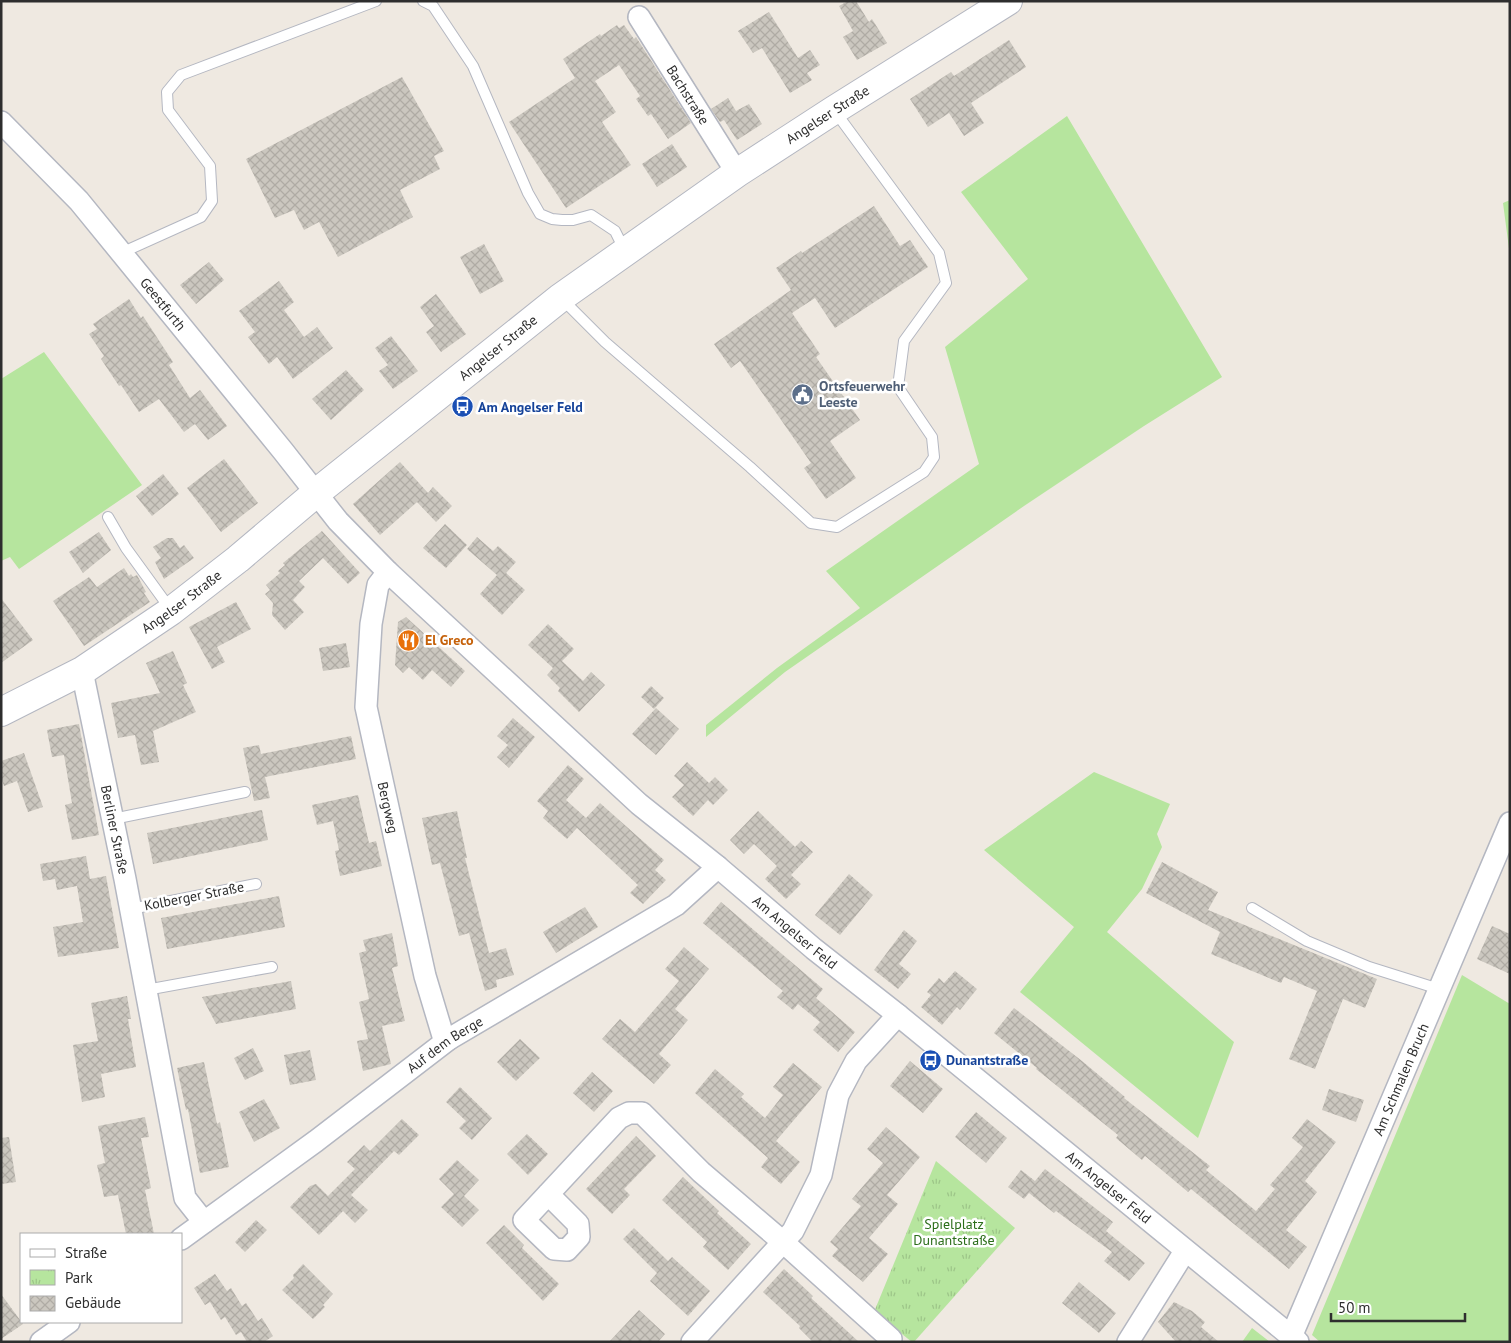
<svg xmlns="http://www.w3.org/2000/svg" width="1511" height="1343" viewBox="0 0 1511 1343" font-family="'PT Sans',sans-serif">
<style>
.grass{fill:#b6e59e}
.park{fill:url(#park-tufts)}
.building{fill:url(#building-cross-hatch)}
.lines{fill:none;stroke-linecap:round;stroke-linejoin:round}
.service-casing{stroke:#b4b7c1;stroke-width:12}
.minor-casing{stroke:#b4b7c1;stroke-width:24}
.secondary-casing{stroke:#b4b7c1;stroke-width:30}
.service{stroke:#fff;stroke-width:10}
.minor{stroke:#fff;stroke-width:21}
.secondary{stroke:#fff;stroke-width:28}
.labels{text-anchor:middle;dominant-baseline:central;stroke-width:5;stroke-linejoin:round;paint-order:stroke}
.street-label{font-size:14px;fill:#2e2e2e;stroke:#fff}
.service-label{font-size:14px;font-weight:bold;fill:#4e5e75;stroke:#fff;text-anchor:start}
.transit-label{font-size:14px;font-weight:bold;fill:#164399;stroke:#fff;text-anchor:start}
.food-label{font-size:14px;font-weight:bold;fill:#c56008;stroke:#fff;text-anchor:start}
.park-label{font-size:14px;fill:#2c6e1b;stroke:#fff}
</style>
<defs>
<pattern id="park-tufts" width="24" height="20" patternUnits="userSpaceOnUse" patternTransform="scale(1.25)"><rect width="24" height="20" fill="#b6e59e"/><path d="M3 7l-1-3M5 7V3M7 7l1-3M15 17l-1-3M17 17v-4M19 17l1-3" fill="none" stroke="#9dc588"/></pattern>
<pattern id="building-cross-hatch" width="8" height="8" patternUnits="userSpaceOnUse" patternTransform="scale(1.25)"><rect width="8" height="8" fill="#cbc7bf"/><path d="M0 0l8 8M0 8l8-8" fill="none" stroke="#afaba4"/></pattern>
</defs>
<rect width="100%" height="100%" fill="#efe9e1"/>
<path class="grass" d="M1067,116L1222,377L1144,426L1024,506L785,672L706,737V725L777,668L860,608L826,571L979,464L945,347L1028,279L961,192Z
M1510,200V256L1503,203Z
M44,352L142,485L19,569L10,557L1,561V379Z
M1094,772L1170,804L1157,834L1162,847L1142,889L1107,932L1234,1042L1198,1138L1020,992L1074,927L984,850Z
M1462,975L1510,1004V1341L1320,1342L1312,1335Z
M1252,1328L1270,1342H1242Z"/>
<path class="park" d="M936,1161L1015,1228L914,1342H912L874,1312Z"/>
<path class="building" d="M848,1H856L869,22L872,19L887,43L857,60L843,37L853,31L839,6Z
M769,12L798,58L810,50L820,65L807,73L812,80L790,93L762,48L753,53L738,31Z
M617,25L619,28L624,25L634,39L636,37L691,123L668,139L651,114L648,116L636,99L640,96L619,65L595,81L616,112L602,122L631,165L566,208L509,122L575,78L563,59L600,34L601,36Z
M1009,40L1026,67L971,103L984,123L964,136L949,113L928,127L910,99L951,72L954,76Z
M402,77L444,151L434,156L440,169L400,190L413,217L338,257L319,222L304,230L294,210L275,218L246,159Z
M728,98L736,111L749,104L762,124L737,140L724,120L720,122L711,109Z
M672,144L687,167L657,187L642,164Z
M874,206L900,246L910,240L928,267L835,328L815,298L792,313L820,354L816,357L860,420L830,441L856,478L826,499L804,468L811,463L740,361L731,368L714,344L791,290L776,268L801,251L802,253Z
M484,244L504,281L480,294L460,257Z
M209,262L224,280L196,304L180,285Z
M279,281L294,302L284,310L304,337L317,327L333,348L293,379L277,357L269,364L248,337L255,332L239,311Z
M436,294L466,334L441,352L426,332L434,326L420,307Z
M129,299L141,318L143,316L173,362L169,365L190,398L200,390L227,426L208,440L195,424L184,432L159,399L139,412L121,385L119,386L101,359L104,356L89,334L97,329L93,324Z
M391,336L418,371L393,389L379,371L388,365L375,348Z
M346,370L364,390L331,420L312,399Z
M224,459L258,503L221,532L187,488Z
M400,462L428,493L433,487L452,506L436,522L417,502L380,535L353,504Z
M163,474L179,494L152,516L136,496Z
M445,524L467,545L446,568L423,548Z
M322,531L360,573L348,584L323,558L299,581L305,587L293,600L304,612L285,630L272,615L273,603L265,594L270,590L266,585L280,573L278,571L285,565L283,563Z
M99,532L111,550L83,573L69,552Z
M477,537L493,551L498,546L516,562L506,573L525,590L502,615L480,594L497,575L467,549Z
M167,538H173L180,548L184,545L194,558L164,579L155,562L161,558L153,547Z
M124,568L129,576L131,574L133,577L137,575L146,592L144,593L150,602L84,646L53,601L89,577L97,587Z
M1,598L33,640L1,663Z
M236,602L251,629L217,647L225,662L212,669L189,627Z
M406,617L465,671L451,687L432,670L423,680L409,667L403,673L395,665L398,622Z
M548,624L574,649L562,661L583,681L591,672L605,685L579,712L558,691L560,688L547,675L553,668L528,645Z
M346,643L350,667L323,671L319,648Z
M173,651L187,683L183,685L196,712L153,731L159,762L141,765L135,735L118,738L111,703L160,693L146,663Z
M651,686L664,698L654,709L641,697Z
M656,708L679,729L656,755L632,734Z
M513,718L535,737L509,768L497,757L508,745L497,736Z
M79,724L99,835L72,840L65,805L72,803L64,755L52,757L47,730Z
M351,736L356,759L265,777L270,798L254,801L243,748L259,745L261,754Z
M24,753L43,807L28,812L17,781L4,786L1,777V761Z
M687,762L709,783L715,777L728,790L713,805L708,800L693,816L672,797L684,785L674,776Z
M568,765L584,779L566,800L586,818L600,803L664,860L655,870L666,880L643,904L630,893L638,885L577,828L567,839L543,818L548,811L537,801Z
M358,795L369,843L376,841L382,866L340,876L335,851L339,850L333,821L317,825L312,805Z
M262,810L268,840L153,864L147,833Z
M457,811L467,858H465L489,953L506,948L514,975L496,980L497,987L485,991L469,933L459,936L440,863L432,865L422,818Z
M758,811L795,847L801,841L813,852L791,875L801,884L786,899L765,879L777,866L754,844L744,854L730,840Z
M86,856L90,879L106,876L119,948L58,957L53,927L83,922L77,886L57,890L55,879L43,881L40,864Z
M1162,862L1218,892L1208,910L1377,979L1365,1008L1343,999L1315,1069L1289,1059L1317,991L1284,977L1281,983L1211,954L1220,932L1146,893Z
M849,874L873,895L840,935L815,915Z
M279,896L285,927L167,949L161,918Z
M721,902L823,989L816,998L855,1032L838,1052L813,1030L820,1022L798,1004L793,1010L777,997L783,991L703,923Z
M585,907L598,927L556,953L543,932Z
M1492,926L1510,934V974L1477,959Z
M904,930L917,941L899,964L911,974L898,989L874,970Z
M392,933L398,966L392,968L405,1021L382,1026L391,1064L363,1071L357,1041L368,1039L359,1002L369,999L359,953L366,951L363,940Z
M684,947L709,969L675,1009L688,1020L659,1054L671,1065L654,1084L602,1039L620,1019L635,1032L679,981L665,969Z
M955,971L977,989L960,1010L957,1007L942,1025L921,1007L931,995L927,992L939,978L944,983Z
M291,981L296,1009L216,1024L202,997Z
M127,996L131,1019H128L136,1067L101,1074L105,1097L82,1102L73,1045L98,1041L91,1003Z
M1014,1008L1082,1061L1125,1097L1124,1098L1210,1166L1206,1170L1256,1211L1275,1189L1270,1185L1303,1147L1292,1138L1307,1119L1336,1142L1305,1181L1317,1192L1286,1230L1307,1247L1289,1269L1191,1189L1188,1192L1145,1156L1142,1160L1116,1138L1118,1135L1036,1069L1037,1068L994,1033Z
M520,1039L540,1058L516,1081L497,1062Z
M253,1048L264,1071L245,1080L234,1058Z
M310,1050L316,1080L290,1085L284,1055Z
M910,1061L943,1089L923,1113L890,1086Z
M204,1062L217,1124L220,1122L229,1167L200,1173L188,1109L186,1110L177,1068Z
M793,1063L822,1087L776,1141L800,1162L781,1184L761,1167L768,1158L695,1093L715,1069L744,1094L741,1097L765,1118L783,1095L773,1087Z
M592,1072L613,1091L594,1112L573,1093Z
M460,1087L492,1118L472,1140L459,1128L466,1121L446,1102Z
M1329,1089L1364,1100L1356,1122L1322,1110Z
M264,1099L280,1128L254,1142L239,1112Z
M976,1112L1007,1138L986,1163L955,1137Z
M145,1117L149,1137L141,1138L151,1188L145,1190L154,1234H126L118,1195L104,1197L97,1165L105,1163L98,1126Z
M402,1119L419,1135L399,1155L394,1151L351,1195L368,1210L355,1223L343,1211L319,1235L290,1207L310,1186L316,1184L328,1196L355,1169L347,1162L364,1145L370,1151Z
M886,1127L920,1157L887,1195L898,1204L869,1238L888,1254L863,1282L832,1256L838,1249L830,1242L861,1206L852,1199L883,1163L867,1149Z
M527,1134L548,1154L528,1175L507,1154Z
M636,1136L656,1156L624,1189L630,1195L612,1214L586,1189Z
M9,1137L16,1182L1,1184V1138Z
M457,1160L479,1180L464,1196L479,1210L462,1227L441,1207L454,1194L439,1179Z
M1045,1169L1113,1222L1106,1231L1145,1263L1129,1281L1104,1261L1112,1252L1056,1211L1054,1213L1029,1193L1024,1199L1008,1187L1021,1170L1035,1181Z
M683,1177L719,1211L717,1213L751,1244L728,1270L703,1247L707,1242L662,1200Z
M256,1220L267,1230L245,1252L235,1242Z
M504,1225L524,1245L522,1248L559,1284L543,1301L486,1243Z
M634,1228L668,1261L672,1257L710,1291L688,1316L650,1281L657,1273L623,1239Z
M303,1264L333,1294L323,1305L325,1307L313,1319L282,1290L294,1278L293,1275Z
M784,1269L813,1296L811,1298L859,1342H813L799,1328L800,1326L763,1292Z
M215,1274L227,1291L231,1288L242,1306L246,1303L258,1321L262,1318L273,1336L264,1342H247L241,1332L236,1335L225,1317L221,1320L210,1302L205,1305L194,1288Z
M1079,1282L1116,1313L1099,1333L1062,1303Z
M1,1294L23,1324L1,1339Z
M1174,1302L1192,1311L1205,1322L1201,1327L1219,1342H1176L1158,1322Z
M639,1310L665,1334L658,1342H609Z"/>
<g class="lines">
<defs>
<path id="service" d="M423,1L433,6L473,66L528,193L540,214L552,219L562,220H573L591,215L615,231L625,251
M121,253L201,217L212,201L210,166L168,110L167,92L181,75L376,1
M561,298L605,342L750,467L811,523L837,527L924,472L934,457L932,437L898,387L904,341L946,283L939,253L834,110
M108,517L126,548L171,610
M113,819L245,792
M1252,908L1307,941L1369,967L1439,989
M131,909L256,884
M146,990L272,967"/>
<g id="minor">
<path id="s1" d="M639,17L737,173"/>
<path id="s2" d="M1,122L79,201L283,451L338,521L388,572L639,804L718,867L814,949L898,1015L1298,1342"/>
<path id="s3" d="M388,572L378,585L371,624L366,707L425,976L443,1036L449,1039"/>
<path id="s4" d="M82,671L125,879L185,1198L204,1222"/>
<path d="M548,1194L578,1224L579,1237L567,1250L554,1249L524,1220L619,1118L629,1113H642L701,1172L783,1242L891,1339"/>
<path id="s5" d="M181,1239L316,1141L449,1039L676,905L718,867"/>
<path id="s6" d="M1291,1337L1510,823"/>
<path d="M41,1342L69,1322"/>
<path d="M692,1342L793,1231L821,1175L838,1095L856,1061L898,1015"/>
<path d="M1128,1342L1185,1251"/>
</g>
<g id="secondary">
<path id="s7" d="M1,712L82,671L171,611L238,559L316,493L560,298L737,173L834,110L1008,1"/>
</g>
</defs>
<use href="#service" class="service-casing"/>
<use href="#minor" class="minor-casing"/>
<use href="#secondary" class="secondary-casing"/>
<use href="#service" class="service"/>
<use href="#minor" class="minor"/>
<use href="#secondary" class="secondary"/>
</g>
<defs>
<symbol id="civic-disc" viewBox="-11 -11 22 22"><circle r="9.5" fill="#5c6f8a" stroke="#fff"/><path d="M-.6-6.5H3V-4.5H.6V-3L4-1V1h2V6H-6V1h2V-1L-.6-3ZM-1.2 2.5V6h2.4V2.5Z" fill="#fff"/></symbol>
<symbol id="bus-disc" viewBox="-11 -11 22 22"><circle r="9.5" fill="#1a4fb4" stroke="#fff"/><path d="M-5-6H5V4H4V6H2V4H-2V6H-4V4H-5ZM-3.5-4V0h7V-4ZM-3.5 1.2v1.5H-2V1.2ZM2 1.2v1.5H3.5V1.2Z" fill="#fff"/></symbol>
<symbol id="restaurant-disc" viewBox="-11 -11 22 22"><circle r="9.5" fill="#e8710a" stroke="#fff"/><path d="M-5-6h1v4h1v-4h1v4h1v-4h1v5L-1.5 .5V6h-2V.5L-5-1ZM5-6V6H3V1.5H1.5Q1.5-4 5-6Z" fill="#fff"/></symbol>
</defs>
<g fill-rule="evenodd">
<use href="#civic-disc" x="790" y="382" width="25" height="25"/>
<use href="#bus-disc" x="450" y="394" width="25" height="25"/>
<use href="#restaurant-disc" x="396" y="628" width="25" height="25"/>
<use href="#bus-disc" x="918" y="1048" width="25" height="25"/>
</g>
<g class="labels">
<g class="street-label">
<text stroke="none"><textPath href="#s1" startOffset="92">Bachstraße</textPath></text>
<text stroke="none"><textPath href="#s7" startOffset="1022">Angelser Straße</textPath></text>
<text stroke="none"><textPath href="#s2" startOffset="244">Geestfurth</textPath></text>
<text stroke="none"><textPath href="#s7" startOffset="618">Angelser Straße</textPath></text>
<text stroke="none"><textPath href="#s7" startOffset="212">Angelser Straße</textPath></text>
<text stroke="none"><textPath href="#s3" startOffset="242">Bergweg</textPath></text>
<text stroke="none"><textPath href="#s4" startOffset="162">Berliner Straße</textPath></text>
<text transform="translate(194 896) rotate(-11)">Kolberger Straße</text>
<text stroke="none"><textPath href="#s2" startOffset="1138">Am Angelser Feld</textPath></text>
<text stroke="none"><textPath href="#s5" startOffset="328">Auf dem Berge</textPath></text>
<text stroke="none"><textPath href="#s6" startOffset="280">Am Schmalen Bruch</textPath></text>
<text stroke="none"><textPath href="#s2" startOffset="1542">Am Angelser Feld</textPath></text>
</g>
<g class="service-label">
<text x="819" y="386">Ortsfeuerwehr<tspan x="819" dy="16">Leeste</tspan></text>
</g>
<g class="transit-label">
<text x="478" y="407">Am Angelser Feld</text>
<text x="946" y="1060">Dunantstraße</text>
</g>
<g class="food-label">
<text x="425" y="640">El Greco</text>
</g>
<g class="park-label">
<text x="954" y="1224">Spielplatz<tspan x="954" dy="16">Dunantstraße</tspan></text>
</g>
</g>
<rect width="1511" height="1343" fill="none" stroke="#2e2e2e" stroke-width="5"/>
<rect x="20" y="1233" width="162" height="90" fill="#ffffff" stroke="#ababab"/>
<rect x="30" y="1249" width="25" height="8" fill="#ffffff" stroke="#ababab"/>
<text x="65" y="1258" font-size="15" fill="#2e2e2e">Straße</text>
<rect x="30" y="1270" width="25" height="15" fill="url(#park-tufts)" stroke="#ababab"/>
<text x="65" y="1283" font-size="15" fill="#2e2e2e">Park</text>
<rect x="30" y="1296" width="25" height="15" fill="url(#building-cross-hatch)" stroke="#ababab"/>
<text x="65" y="1308" font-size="15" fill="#2e2e2e">Gebäude</text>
<path d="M1331 1313v8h134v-8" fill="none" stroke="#2e2e2e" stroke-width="2.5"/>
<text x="1338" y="1313" font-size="15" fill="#2e2e2e" stroke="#ffffff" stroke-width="4" paint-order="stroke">50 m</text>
</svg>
